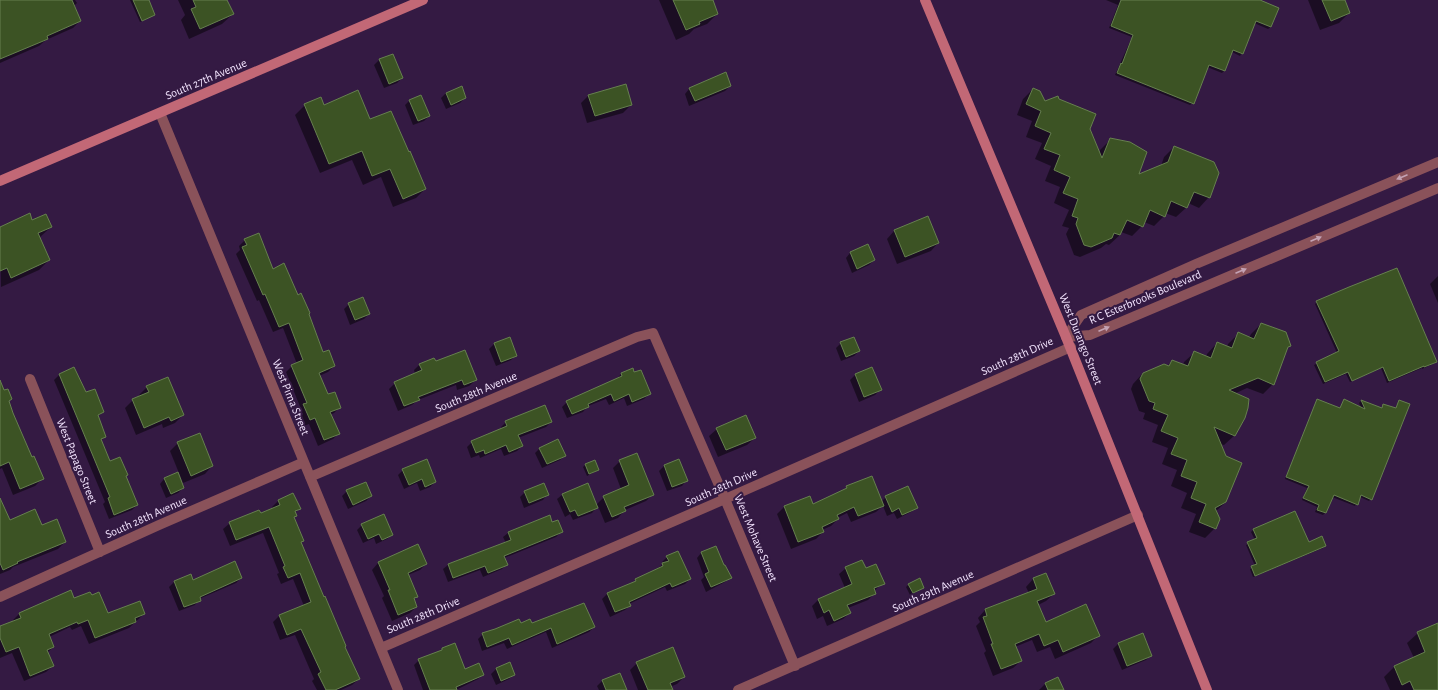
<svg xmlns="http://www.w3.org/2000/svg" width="1438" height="690" viewBox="0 0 1438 690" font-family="'Alegreya Sans',sans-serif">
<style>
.shadow{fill:#0007}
.building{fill:#3c5324;stroke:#66804f}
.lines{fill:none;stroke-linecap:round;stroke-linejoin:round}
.street{stroke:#8a525a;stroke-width:10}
.secondary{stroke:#c26876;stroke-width:10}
.oneway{fill:#c4a2b4}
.labels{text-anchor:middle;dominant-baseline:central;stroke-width:4;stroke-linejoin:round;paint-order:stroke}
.street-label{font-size:12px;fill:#f3e4fe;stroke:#341a43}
</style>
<rect width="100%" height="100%" fill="#341a43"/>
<path class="shadow" d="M0,0H75L77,3L74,6L80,21L73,28L46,40L39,46L0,63Z
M130,0H148L154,15L140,22Z
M178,0H226L233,14L222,24L189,39L181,20L185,15Z
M659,0H712L717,14L707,24L694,29L689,34L676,40Z
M1106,0H1258L1271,27L1268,29L1254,23L1242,53L1240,56L1232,52L1224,71L1222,73L1207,67L1193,103L1190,105L1115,75L1132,37L1109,28L1118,5Z
M1308,0H1344L1349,13L1339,23L1320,30Z
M393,55L402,78L397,83L384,88L374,65L379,60Z
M725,74L730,86L725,91L689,106L685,94L689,89Z
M1033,89L1044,102L1089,129L1099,153L1100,150L1110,140L1137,176L1161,166L1164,157L1174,147L1209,197L1199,208L1188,203L1187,207L1176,217L1165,213L1164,216L1154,226L1144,222L1142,226L1132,236L1121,232L1120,235L1109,245L1106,244L1101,248L1080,257L1074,255L1066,234L1069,228L1062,226L1069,210L1054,203L1060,187L1045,181L1051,166L1035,159L1042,143L1026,137L1032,121L1017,115L1023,99Z
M446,93L465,98L460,103L446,109L441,98Z
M589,95L631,105L623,113L587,123L581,103Z
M410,100L429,116L424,121L413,125L405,105Z
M305,105L323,106L370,121L425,189L416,198L393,207L381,177L363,185L352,160L320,173L295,115Z
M928,217L938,243L931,251L897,264L887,239L894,231Z
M32,221L51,227L39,238L49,260L39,270L1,287L0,228Z
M245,240L298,296L308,314L323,353L334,366L328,372L319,376L327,396L340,407L334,413L330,415L339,433L333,439L318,446L309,424L304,426L298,411L301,409L286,372L292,366L297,364L283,328L273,332L259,300L257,301L236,254L240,250L239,246Z
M850,253L874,260L869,265L852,273L846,258Z
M1438,276V303L1430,284Z
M1317,302L1436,362L1433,364L1422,369V368L1387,383L1381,368L1350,382L1346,374L1323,384L1314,365L1337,353L1315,304Z
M349,304L369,314L364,319L350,325L344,309Z
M1261,324L1290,345L1286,349L1273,384L1263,394L1247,388L1234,394L1235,435L1224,445L1220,444L1226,502L1215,512V528L1205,538L1189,532L1196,514L1181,508L1187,493L1171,486L1177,470L1162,464L1168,448L1152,442L1158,425L1143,419L1145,413L1139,411L1131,389L1133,384L1143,373L1167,366L1172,361L1183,366L1184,362L1195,352L1206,357L1207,354L1217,343L1227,347L1228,344L1238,334L1249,338L1251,334Z
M509,338L516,355L511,360L496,366L489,349L494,344Z
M841,343L859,351L854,356L841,361L836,348Z
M435,363L476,380L469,386L457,390L456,385L418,400L412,405L398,411L389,389L395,383L415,374L414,370L420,364Z
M871,368L880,390L875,395L859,402L850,380L855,375Z
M621,374L649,394L644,399L627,406L624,398L609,405L606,399L588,406L583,412L567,418L562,407L567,402L617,379Z
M59,375L85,394L103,412L97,417L105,436L101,441L109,462L125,476L137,505L132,510L109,519L103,504L105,502L54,380Z
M147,387L183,415L175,423L163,428L162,424L136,435L125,408L133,400L140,397L139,395Z
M0,393L11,399L8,402L31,458L42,479L35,486L13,495L2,468L0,469Z
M1318,400L1339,409L1343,403L1362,409L1359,403L1361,401L1381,409L1384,405L1395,409L1399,401L1371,499L1369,501L1360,497L1355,506L1332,497L1325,513L1323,515L1315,512L1317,507L1302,500L1307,488L1285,479L1316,402Z
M506,422H551L546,427L518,438L522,446L517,451L504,456L501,449L480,458L479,455L471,458L467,447L472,442L502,429L501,427Z
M717,429L755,438L747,445L718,457L709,436Z
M178,443L212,466L205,474L183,483L170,451Z
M540,448L565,455L560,460L542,468L535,453Z
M620,461L653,494L646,501L625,510L618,518L605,523L598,506L592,513L573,520L570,514L565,517L557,499L562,495L587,484L596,505L604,497L621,489L613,468Z
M586,464L598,470L587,476L583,467Z
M664,466L686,481L682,486L667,491L659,471Z
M403,470L435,482L430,487L420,491L417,483L404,489L398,475Z
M177,474L183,488L178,493L166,498L160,484L164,479Z
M847,487L881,502L886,497L916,508L911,512L897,519L894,513L887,516L883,506L876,512L851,522L847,513L837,518L838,519L831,526L822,530L823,532L816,539L791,549L777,514L784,507L809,497L812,505L844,491Z
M347,491L371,496L366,501L348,509L342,496Z
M525,492L547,495L543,500L524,508L520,497Z
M293,494L299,508L295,513L294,517L303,541L301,543L359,679L352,685L341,690H317L312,681L314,679L295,635L280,640L273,622L279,616L304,606L293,579L281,584L277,574L279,573L263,533L230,546L223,529L230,523L260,515L273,509L272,507L278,501Z
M0,504L10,521L41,526L65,542L58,549L13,567L10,570L0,574Z
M1295,512L1308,543L1325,545L1323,548L1253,577L1250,569L1255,566L1246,545L1255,540L1251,532L1253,530Z
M551,523L561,532L556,537L504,558L507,564L502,569L483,577L480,570L448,582L443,569L448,565L506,543L503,537L508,533L523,526Z
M362,525L392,534L387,539L376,544L374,538L363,543L357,530Z
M418,545L426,564L420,570L408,575L417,596L414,600L416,607L410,613L392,621L382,598L384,596L372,570L378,563Z
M701,553L723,567L730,577L725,582L706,592L701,580L704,577L697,558Z
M667,557L690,579L685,584L667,591L665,587L629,604L630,606L625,610L610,617L602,599L607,594L632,584L636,580L657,569L663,564L662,562Z
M846,568L865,570L883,583L874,591L875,593L868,600L848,608L850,613L843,619L827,626L823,616L817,619L812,606L818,600L845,588L839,574Z
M1045,574L1054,594L1046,601L1038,605L1045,623L1099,635L1091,643L1055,659L1050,647L1037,652L1032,640L1015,647L1021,661L1013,668L993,676L984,653L986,651L976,626L980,622L978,618L985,610L1029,593L1026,587L1033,579Z
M190,576L192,581L241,578L236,583L199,599L195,605L179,611L169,587L174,582Z
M909,584L923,588L910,595L906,587Z
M71,592L74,599L107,615L144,614L129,628L89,644L81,626L72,630L70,627L49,637L53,647L47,653L53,666L46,672L24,681L12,653L0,658V627L13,622V620L19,614Z
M521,624L531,625L594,627L589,632L552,648L546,632L507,649L504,643L482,651L478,639L483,634Z
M1438,624V690H1390L1384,677L1394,667L1414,658L1407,643L1418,633Z
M1142,635L1151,655L1146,660L1122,670L1113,649L1118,644Z
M442,649L465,671L483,674L478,679L456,690H423L414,665L419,660L439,652Z
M637,663L684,677L677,684L670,687L669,690H638L630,670Z
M496,669L514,674L509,679L496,685L491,674Z
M620,674L626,690H599L597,686L602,681Z
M1045,684L1062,690H1039Z"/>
<path class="building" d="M0,0H72L81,21L47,36L48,39L0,59Z
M133,0H149L155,15L142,21Z
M193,0H227L234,14L200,29L191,9L196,7Z
M673,0H713L718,14L699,22L700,24L686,30Z
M1121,0H1260L1279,8L1271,27L1256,21L1243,54L1233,50L1225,71L1209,65L1194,104L1117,73L1121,63L1122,64L1133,35L1111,26Z
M1322,0H1345L1350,13L1331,21Z
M393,54L403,78L389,84L379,59Z
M726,72L731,86L695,101L689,88Z
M626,84L632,105L595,116L588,95Z
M462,86L466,98L451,105L446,93Z
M1033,88L1040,91L1045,101L1058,96L1059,99L1096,114L1090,129L1102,158L1110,138L1130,142L1147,152L1139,174L1168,162L1174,146L1214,162L1219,173L1210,198L1194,192L1187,208L1171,201L1165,217L1150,210L1143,227L1127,220L1120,235L1114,233L1112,238L1091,247L1084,245L1076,224L1078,218L1072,216L1078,199L1063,193L1070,177L1054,170L1060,155L1044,149L1051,133L1035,126L1041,111L1026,104Z
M358,90L370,119L391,111L409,152L410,151L426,189L403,199L390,169L372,176L362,151L329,164L304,104L321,97L324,105Z
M421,95L430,116L418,121L409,100Z
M30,213L32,220L46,214L52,227L38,233L50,260L11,278L7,268L0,271V227Z
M928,216L939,243L905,257L894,230Z
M259,233L273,269L284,263L298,295L301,293L310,313L309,314L323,352L329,350L335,366L319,373L328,394L335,392L341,408L330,412L340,434L324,440L315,418L310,420L303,404L307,403L291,365L303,360L289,323L279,327L265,294L263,295L242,247L247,245L244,239Z
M868,244L875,260L857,269L850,252Z
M1397,268L1437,362L1424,367V366L1389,381L1383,367L1352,381L1348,372L1325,382L1316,362L1339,351L1316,301L1349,287Z
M363,297L370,314L355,320L348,303Z
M1261,323L1286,332L1291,346L1288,347L1274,385L1258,378L1229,390L1249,399L1248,408L1245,418L1235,436L1214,427L1226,456L1242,463L1226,502L1215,508L1220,519L1216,529L1199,522L1206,504L1191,498L1197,482L1181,476L1187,460L1171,454L1178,438L1161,431L1168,415L1153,409L1155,403L1149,401L1140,379L1143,373L1164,364L1169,366L1172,360L1188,366L1194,351L1211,358L1217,342L1232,348L1238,332L1254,339Z
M510,337L517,356L501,362L494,343Z
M854,337L860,351L846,357L840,342Z
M465,350L477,380L464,385L462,380L418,397L420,400L404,406L394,382L422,370L419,364L434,358L436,361Z
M74,367L86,392L95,389L104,412L98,415L106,437L101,439L110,461L120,457L128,475L126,476L138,505L114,515L108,498L110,497L59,374Z
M872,367L882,390L864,397L855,374Z
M633,368L634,372L641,370L651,394L632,402L629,394L614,401L611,394L588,404L589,407L572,414L566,401L622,376L621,373Z
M168,377L184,415L171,421L169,417L144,428L132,399L149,392L146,386Z
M0,380L4,390L8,389L12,399L9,401L13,413L32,457L34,456L44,479L20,489L9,462L0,466Z
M1317,399L1340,408L1344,399L1365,409L1361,400L1382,408L1383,404L1396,408L1399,400L1410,404L1372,500L1361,495L1358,505L1334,495L1326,513L1317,510L1319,505L1303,498L1309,486L1286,477Z
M545,405L552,422L518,435L523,446L509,452L506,445L485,454L484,450L476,453L471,441L507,426L505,421Z
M746,415L756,438L726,450L716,428Z
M200,433L213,466L191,476L177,442Z
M558,439L566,456L547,464L539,448Z
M637,453L654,495L624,507L626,511L612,517L603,496L629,485L619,460Z
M427,459L436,482L425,487L422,479L409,485L402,469Z
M679,459L688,481L672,487L664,465Z
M595,460L599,470L589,474L585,464Z
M178,472L184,488L171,494L164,478Z
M872,476L884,506L858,516L854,507L837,515L839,519L822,527L824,532L798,542L784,506L810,496L813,504L847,488L846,486Z
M366,482L372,496L353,505L346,490Z
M544,483L549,495L529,503L524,491Z
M588,483L598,508L578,516L575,510L570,512L562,494Z
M908,486L918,508L902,515L899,508L892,512L885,496Z
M293,493L301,509L295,511L297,516L294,517L304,541L301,542L324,597L325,596L346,646L345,647L360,679L335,690H326L318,674L321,672L301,629L287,635L279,615L311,602L300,573L288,578L283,567L285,566L269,527L236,540L229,522L259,510L261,513L280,505L278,500Z
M0,498L10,520L35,509L42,525L57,519L66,542L17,562L18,563L3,570L0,563Z
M1295,511L1309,542L1322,536L1326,546L1255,576L1251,566L1257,564L1247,542L1257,538L1253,529Z
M384,514L393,535L382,540L379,534L368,539L361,524Z
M550,515L552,522L558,520L563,532L504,556L508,565L488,573L485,566L453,578L448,564L511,540L508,532Z
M418,544L427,564L408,573L418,597L414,598L417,607L398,615L388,590H390L378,562Z
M716,546L724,565H725L732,578L711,587L705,574L709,572L701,552Z
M678,551L691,579L672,587L670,583L629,602L631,606L615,612L607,593L636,581L635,579L663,566L662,563L669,561L666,556Z
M862,560L866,568L876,564L885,584L874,588L876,594L847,605L851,613L834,621L829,610L824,613L818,599L852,584L845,567Z
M235,561L242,578L200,597L201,601L184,607L174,581L191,574L193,580Z
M1046,573L1055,594L1037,601L1046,622L1086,604L1100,636L1063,652L1058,640L1044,646L1039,634L1015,644L1022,661L1001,669L991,644H993L983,617L987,616L985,609L1037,589L1033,578Z
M920,578L924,588L913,593L908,584Z
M71,590L74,598L90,592L92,595L99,592L108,613L140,601L145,614L135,618L136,622L95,638L88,620L78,624L77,622L49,634L54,647L47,650L54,666L30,676L19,647L6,652L0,638V626L21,618L19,613Z
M584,603L595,627L557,644L551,628L512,645L509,638L487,647L482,633L495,629L519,619L521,623L530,619L532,623Z
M1438,623V690H1414L1410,681L1402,685L1394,666L1425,652L1417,632Z
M1143,633L1152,656L1127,666L1118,643Z
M455,643L465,669L479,663L484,675L456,687L457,690H430L418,659L442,650V648Z
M673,647L685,677L670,683L673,690H648L636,662Z
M510,662L515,675L501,681L496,668Z
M620,673L627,690H606L602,680Z
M1058,677L1064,690H1048L1045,683Z"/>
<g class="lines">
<path class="street" d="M160,113L398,690
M1066,337L1081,315L1196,264L1438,162
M1066,337L1090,335L1438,188
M30,379L100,552
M310,477L637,337L653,333L725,499L795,666
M0,597L159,525L304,462
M381,648L725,499L1071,347
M738,690L1138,515"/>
<path class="secondary" d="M925,0L1066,337L1207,690
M0,181L423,0"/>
</g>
<defs><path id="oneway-solid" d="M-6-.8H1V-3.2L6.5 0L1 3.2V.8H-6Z"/></defs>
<g class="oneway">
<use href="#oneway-solid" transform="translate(1402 177) rotate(157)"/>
<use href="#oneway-solid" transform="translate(1316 239) rotate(-23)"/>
<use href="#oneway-solid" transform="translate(1241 271) rotate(-23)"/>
<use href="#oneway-solid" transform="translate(1104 329) rotate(-23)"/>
</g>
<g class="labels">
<g class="street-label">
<text transform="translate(206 79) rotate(-23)">South 27th Avenue</text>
<text transform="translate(1145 297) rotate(-23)">R C Esterbrooks Boulevard</text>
<text transform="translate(1081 339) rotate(68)">West Durango Street</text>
<text transform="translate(1017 356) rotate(-24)">South 28th Drive</text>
<text transform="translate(476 392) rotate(-23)">South 28th Avenue</text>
<text transform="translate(291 397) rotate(68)">West Pima Street</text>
<text transform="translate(77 461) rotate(68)">West Papago Street</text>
<text transform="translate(721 487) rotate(-24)">South 28th Drive</text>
<text transform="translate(146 517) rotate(-24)">South 28th Avenue</text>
<text transform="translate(756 538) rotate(67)">West Mohave Street</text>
<text transform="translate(933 591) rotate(-24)">South 29th Avenue</text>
<text transform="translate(423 615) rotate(-23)">South 28th Drive</text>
</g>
</g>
</svg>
